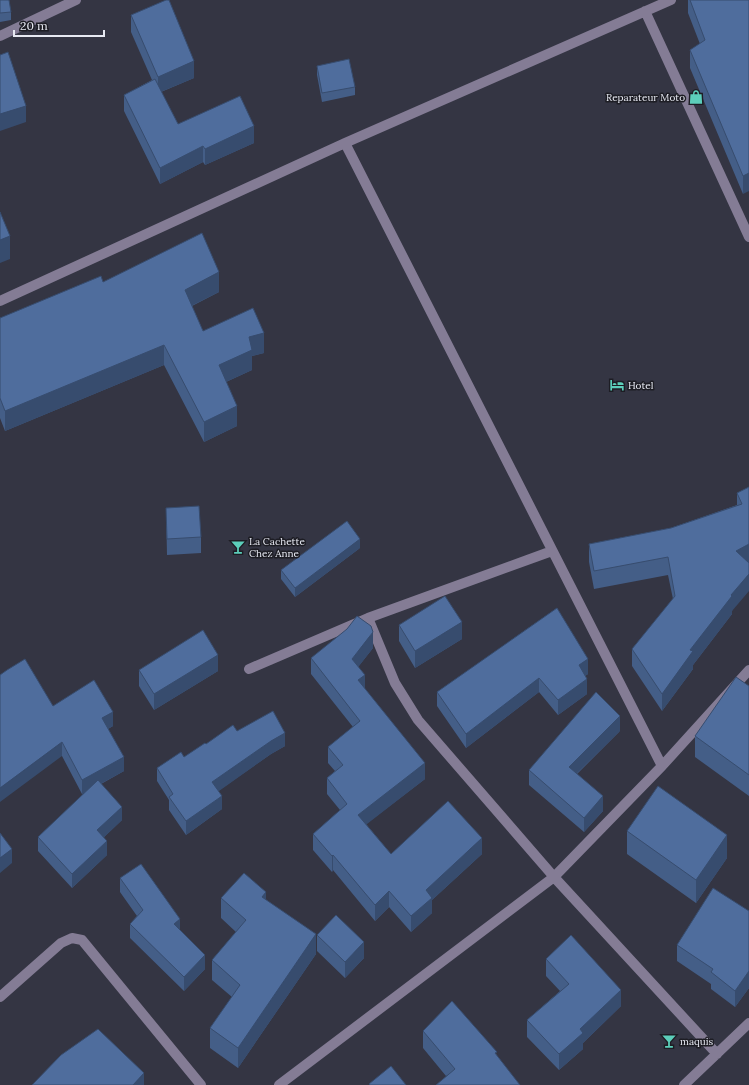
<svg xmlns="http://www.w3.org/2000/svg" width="749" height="1085" viewBox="0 0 749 1085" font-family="Lora,serif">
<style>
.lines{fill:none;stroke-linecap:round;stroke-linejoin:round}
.minor{stroke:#847c95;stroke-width:10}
.wall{fill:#445e87}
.shaded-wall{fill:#374c6e}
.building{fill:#4f6d9d;stroke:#374c6e}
.labels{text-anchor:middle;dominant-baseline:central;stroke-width:3;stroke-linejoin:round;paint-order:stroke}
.poi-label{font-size:10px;fill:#e7e9f2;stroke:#1d1d24;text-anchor:start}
</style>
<rect width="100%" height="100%" fill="#343543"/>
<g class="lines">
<path class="minor" d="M645,11L749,237
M0,36L76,0
M0,301L345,143L671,0
M368,618L395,683L418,720L554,877L717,1054
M249,669L368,618L552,551
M662,766L749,670
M0,997L61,943L72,938L82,940L201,1085
M279,1085L554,877L662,766L345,143
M684,1085L749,1023"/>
</g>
<path class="wall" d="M0,0L11,12V20L0,22Z
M688,0H749L743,194L690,68V50L700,44L688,13Z
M131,15L194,78L161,92L178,124L254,143L205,165L203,162L160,184L124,111V95L152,80L131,32Z
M317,66L355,87V95L322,102L317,75Z
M103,282L219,292L192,306L203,331L264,353L252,356V370L226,382L237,426L204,442L164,365L5,431L0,418V318Z
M749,487V562L732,611V614L693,665V669L662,711L632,666V649L673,599L668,575L594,589L589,562V544L671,528L737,505V493Z
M166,508L201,537V553L167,555Z
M360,548L295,597L281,579V570Z
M557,608L588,674L585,676L587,694L558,715L539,692L466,748L437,706V692Z
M399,625L462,639L415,668L399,641Z
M373,648L358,667L365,689L425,779L366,824L391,854H482L432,900V913L411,932L389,907L375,921L333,870L332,872L313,850V834L340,810L327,794V778L335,771L328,763V747L353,727L311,674V658Z
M139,670L218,671L154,710L139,686Z
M749,686V796L695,757V736Z
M53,706L113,726L108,729L124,771L101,784L122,820L104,837L107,855L72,888L38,851V837L86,792L82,794L62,756Z
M237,731L285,746L271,754L218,791L222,809L186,835L169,810V800L157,781V768L184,757L206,744Z
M620,731L577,774L603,811L584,832L529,785V770Z
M627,831L727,858L696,903L627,854Z
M120,878L180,930L205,969L184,991L130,938V924L137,916L120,892Z
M221,898L266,900L316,954L238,1068L210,1048V1028L232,997L212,980V960L236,932L221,918Z
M749,911V988L735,1007L711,989V984L677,961V945Z
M317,935L364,958L345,978L317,951Z
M546,959L621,1006L583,1043V1049L559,1070L527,1037V1020L560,991L546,976Z
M423,1031L497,1054L446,1076L423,1048Z"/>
<path class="shaded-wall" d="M194,61V78L158,93V77Z
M26,106V122L0,131V114Z
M254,126V143L205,165V149Z
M203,146V162L160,184V168Z
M749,173V191L743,194V176Z
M10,236V259L0,263V240Z
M219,272V292L185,309V290Z
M264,333V353L252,356V370L219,385V365L249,337Z
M164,345V365L5,431V411Z
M237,406V426L204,442V422Z
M360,539V548L295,597V588Z
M749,544V562L736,569V551Z
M749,574V591L732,611V614L693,665V669L662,711V694L690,650L731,595Z
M462,622V639L415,668V651Z
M373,632V648L352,675V659Z
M218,655V671L154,710V694Z
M588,659V674L579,680V665Z
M365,675V691L358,680Z
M539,678V692L466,748V734Z
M587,679V694L558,715V700Z
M113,712V726L102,732V718Z
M620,716V731L569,781V767Z
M285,733V746L271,754L212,796V782L271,741Z
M62,742V756L0,802V788Z
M124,757V771L82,794V780Z
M425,763V779L358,831V815Z
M222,796V809L186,835V821Z
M603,796V811L584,832V818Z
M122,807V820L97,844V830Z
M727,835V858L696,903V880Z
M482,838V854L432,900V913L411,932V916L426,890Z
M107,841V855L72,888V874Z
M12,849V863L0,873V858Z
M333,855V870L332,872V856Z
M389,891V907L375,921V905Z
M266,892V912L262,897Z
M180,919V933L174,924Z
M316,934V954L238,1068V1048Z
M364,942V958L345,978V962Z
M205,955V969L184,991V977Z
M749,971V988L735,1007V991Z
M621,990V1006L583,1043V1049L559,1070V1054L580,1029Z
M144,1073V1085H133Z"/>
<path class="building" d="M0,0H9L11,12L0,13Z
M166,0H169L194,61L158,77L131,15Z
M690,0H749V173L743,176L690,50L705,40Z
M8,52L26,106L0,114V55Z
M349,59L355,87L322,93L317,66Z
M155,79L178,124L240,96L254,126L205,149L203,146L160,168L124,95Z
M0,212L10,236L0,240Z
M202,233L219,272L185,290L203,331L253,308L264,333L249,337L252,350L219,365L237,406L204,422L164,345L5,411L0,398V318L101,276L103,282Z
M749,487V544L736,551L749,563V574L731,595L732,596L690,650L693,651L662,694L632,649L675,596L668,557L594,571L589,544L671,528L742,504L737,493Z
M199,506L201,537L167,539L166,508Z
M347,521L360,539L295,588L281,570Z
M445,596L462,622L415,651L399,625Z
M557,608L588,659L579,665L587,679L558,700L539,678L466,734L437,692Z
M357,616L371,626L373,632L352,659L365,675L358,680L425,763L358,815L391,854L448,801L482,838L426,890L432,898L411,916L389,891L375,905L333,855L332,856L313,834L347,804L327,778L343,765L328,747L360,721L311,658L347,629Z
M203,630L218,655L154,694L139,670Z
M25,659L53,706L94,680L113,712L102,718L124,757L82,780L62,742L0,788V675L7,670Z
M736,677L749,686V775L695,736Z
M596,692L620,716L569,767L603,796L584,818L529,770Z
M273,711L285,733L271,741L212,782L222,796L186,821L169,797L173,794L157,768L181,752L184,757L205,743L206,744L233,725L237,731Z
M98,780L122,807L97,830L107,841L72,874L38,837Z
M658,786L727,835L696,880L627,831Z
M0,833L12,849L0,858Z
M141,864L180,919L174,924L205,955L184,977L130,924L143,910L120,878Z
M244,873L266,892L262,897L316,934L238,1048L210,1028L240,985L212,960L246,920L221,898Z
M713,888L749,911V971L735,991L711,972L713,969L677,945Z
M336,915L364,942L345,962L317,935Z
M571,935L621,990L580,1029L583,1033L559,1054L527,1020L569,984L546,959Z
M452,1001L497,1052L495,1053L520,1085H436L455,1069L423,1031Z
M98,1029L144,1073L133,1085H32L61,1055Z
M391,1066L406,1085H370L369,1084Z"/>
<defs>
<symbol id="shop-bare" viewBox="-9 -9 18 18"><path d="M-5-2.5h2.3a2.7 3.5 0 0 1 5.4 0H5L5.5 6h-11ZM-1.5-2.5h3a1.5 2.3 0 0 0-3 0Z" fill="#5cceba" stroke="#1d1d24" stroke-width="2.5" paint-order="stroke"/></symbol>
<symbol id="hotel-bare" viewBox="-9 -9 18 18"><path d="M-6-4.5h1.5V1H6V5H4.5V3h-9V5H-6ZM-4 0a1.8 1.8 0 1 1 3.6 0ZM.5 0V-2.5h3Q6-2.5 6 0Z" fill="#5cceba" stroke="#1d1d24" stroke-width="2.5" paint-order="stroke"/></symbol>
<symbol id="bar-bare" viewBox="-9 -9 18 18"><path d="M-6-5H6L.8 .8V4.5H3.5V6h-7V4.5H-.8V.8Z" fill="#5cceba" stroke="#1d1d24" stroke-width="2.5" paint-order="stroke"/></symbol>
</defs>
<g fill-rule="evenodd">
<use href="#shop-bare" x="686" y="87" width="20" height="20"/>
<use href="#hotel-bare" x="607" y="375" width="20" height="20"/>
<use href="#bar-bare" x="228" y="537" width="20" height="20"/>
<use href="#bar-bare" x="659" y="1031" width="20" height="20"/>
</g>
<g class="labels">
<g class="poi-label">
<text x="685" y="97" text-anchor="end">Reparateur Moto</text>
<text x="628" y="385">Hotel</text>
<text x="249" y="541">La Cachette<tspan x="249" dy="12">Chez Anne</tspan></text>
<text x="680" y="1041">maquis</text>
</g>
</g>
<path d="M14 30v6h90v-6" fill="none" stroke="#e7e9f2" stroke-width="2"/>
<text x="20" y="30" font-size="12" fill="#e7e9f2" stroke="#1d1d24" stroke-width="3" paint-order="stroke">20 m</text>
</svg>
